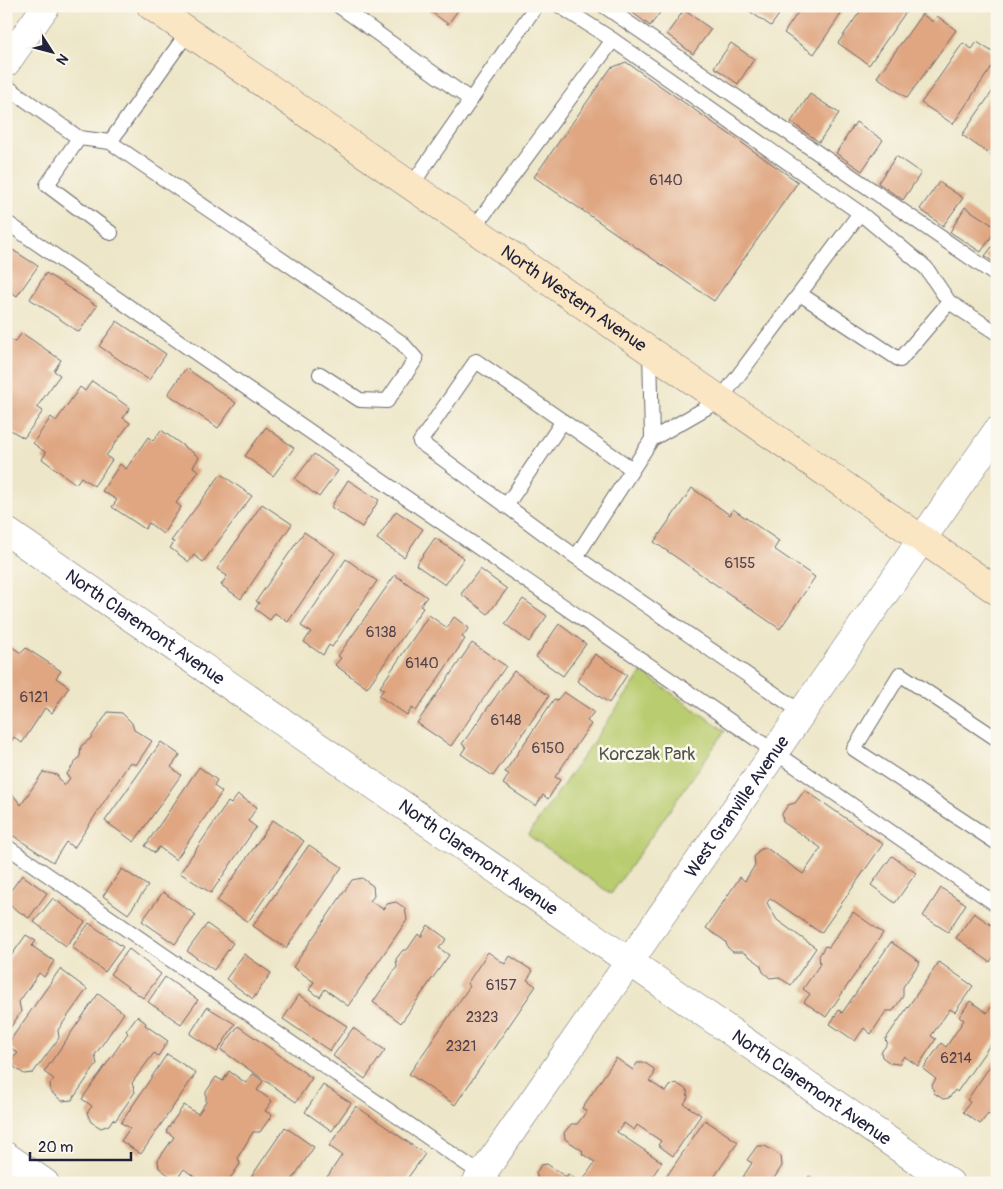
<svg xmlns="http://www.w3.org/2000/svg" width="1003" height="1189" viewBox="0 0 1003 1189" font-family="Pangolin,sans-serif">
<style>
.park{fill:#b9cc70;stroke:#6e7756}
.building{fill:#dfa681}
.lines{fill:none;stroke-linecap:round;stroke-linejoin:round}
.lane-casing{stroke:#69676c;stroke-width:16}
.street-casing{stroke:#69676c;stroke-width:29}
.secondary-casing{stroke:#69676c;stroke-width:29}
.lane{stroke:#fff;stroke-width:14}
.street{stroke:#fff;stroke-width:28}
.secondary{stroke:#fbe6c4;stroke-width:28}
.labels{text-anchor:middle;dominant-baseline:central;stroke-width:5;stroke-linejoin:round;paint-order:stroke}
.number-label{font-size:15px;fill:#51434c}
.street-label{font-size:18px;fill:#22223b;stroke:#fbf7ec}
.park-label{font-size:18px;fill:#4f554b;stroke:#fbf7ec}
</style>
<rect width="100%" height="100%" fill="#fbf7ec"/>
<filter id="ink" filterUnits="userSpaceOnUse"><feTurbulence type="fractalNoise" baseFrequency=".02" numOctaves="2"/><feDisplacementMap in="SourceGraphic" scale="10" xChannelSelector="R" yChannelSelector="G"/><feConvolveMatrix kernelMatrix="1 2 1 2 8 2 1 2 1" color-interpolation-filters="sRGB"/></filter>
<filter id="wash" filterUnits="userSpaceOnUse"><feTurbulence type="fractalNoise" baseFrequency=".0096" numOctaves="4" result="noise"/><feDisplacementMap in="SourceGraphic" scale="20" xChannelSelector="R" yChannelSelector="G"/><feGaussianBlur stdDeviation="1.12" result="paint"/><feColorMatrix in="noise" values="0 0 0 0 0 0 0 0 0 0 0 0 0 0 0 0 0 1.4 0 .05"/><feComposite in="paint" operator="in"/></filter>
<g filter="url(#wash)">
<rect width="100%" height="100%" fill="#ede6c8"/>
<path class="park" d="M642,672L725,731L611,894L528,835Z"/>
<g id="blocks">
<path class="building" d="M423,6H461L448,24Z
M624,6H665L650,26Z
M742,6H785L771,26Z
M802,6H853L850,11H843L814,54L784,33Z
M864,6H910L869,65L838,43Z
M684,10L711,29L693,54L667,34Z
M922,14L933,22L937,16L956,30L907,98L877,77Z
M977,42L997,55V59L953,124L921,103L963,43L972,49Z
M731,43L754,59L738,84L714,67Z
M626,62L798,182L714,301L534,177L611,68Z
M997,85V149L992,156L962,135Z
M810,94L839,113L819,142L791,122Z
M856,122L883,140L862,171L836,153Z
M896,156L921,173L903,200L878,183Z
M939,182L963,198L943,226L920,209Z
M965,207L997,228L981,252L950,232Z
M994,244L997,245V265L985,256Z
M8,247L38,266L17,296L6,289V250Z
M46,273L97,306L79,332L30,299Z
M117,321L166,354L149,380L99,346Z
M22,333L61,360L54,371L60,375L37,407L43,411L24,438L9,429L6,434V344L10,339L15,342Z
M186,368L236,403L218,428L168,394Z
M92,381L130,408L123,418L130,423L106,456L112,460L94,486L81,477L76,484L42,459L46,453L33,443L51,417L56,421L80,387L85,391Z
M266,427L294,448L273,476L245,456Z
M161,430L199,457L193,467L199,471L176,503L181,507L163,534L149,523L145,529L112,507L117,500L102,491L120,464L126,469L148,437L153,441Z
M314,454L338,471L319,497L295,479Z
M221,474L252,496L203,562L194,555L189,562L170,548L174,542L171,541Z
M348,480L379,500L362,527L331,507Z
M692,488L730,515L733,509L779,541L774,549L815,577L780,629L654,542Z
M262,504L292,524L241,599L221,585L227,576L217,569Z
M396,511L423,529L404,557L377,539Z
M304,532L335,553L288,622L275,613L270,620L255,609L259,603L256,601Z
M435,538L464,558L445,585L416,565Z
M346,559L377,581L332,647L329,645L323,655L304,642L311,632L301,626Z
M480,569L507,589L488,614L461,594Z
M395,575L427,597L420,606L423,608L367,688L335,665L341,658L338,656Z
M523,599L547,616L529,642L505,624Z
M429,615L447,628L454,617L469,628L462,637L465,639L416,711L412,708L407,715L379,696L384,689L380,687Z
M559,624L586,644L563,676L536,657Z
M6,643L21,653L26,648L61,671L56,678L69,687L52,713L45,708L22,743L14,737L8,746Z
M472,643L506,666L451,746L417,723Z
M595,654L627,675L609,703L577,681Z
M514,671L549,696L493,776L461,754L466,747L462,744Z
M564,692L594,712L587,721L591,724L555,777L560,780L548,799L543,795L536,806L503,784L509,774L505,772L554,699L557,700Z
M108,712L122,713L132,723L134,730L152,741L136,765L130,762L74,848L66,842L53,862L6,831V794L14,796L21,805L43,772L57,775L64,786L70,778L66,775L80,756L81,746L90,739Z
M161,742L180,755L171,767L181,775L134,842L105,821Z
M199,767L217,780L214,786L222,792L176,860L159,847L155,853L145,846Z
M805,790L883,844L821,933L770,898L767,903L777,920L816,948L791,985L778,977L770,978L763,972L760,964L743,952H733L728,948L725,941L706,928L740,877L745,881L755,865L754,857L758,851L765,847L803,874L821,848L783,822L782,814L788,805L795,803Z
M238,795L257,807L248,821L256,827L211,893L180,873L228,802L231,804Z
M273,820L304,841L248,922L217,901Z
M309,845L342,867L286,948L253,926Z
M892,856L916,873L895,903L871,885Z
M122,869L148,886L128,914L103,896Z
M22,875L47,893L29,918L6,903V897Z
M362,878L373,886L374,896L370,901L383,909L387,904L396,902L405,908L407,920L348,1006L325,989L320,997L309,990L314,982L293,967L352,880Z
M941,888L966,904L948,932L923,916Z
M163,892L196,915L175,944L142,921Z
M53,898L85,922L66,946L34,922Z
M853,912L883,933L826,1017L804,1002L810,994L803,989L820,964L819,956L825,946L829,947Z
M974,913L997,929V952L990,962L956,938Z
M89,923L123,947L105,972L72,947Z
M207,924L233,943L214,970L187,951Z
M428,925L447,939L439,948L449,955L401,1023L373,1002L397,967L396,959L403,950H407L418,934L421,937Z
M26,935L36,941L32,946L54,961L44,977L39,973L19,1002L21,1012L6,1034V963Z
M891,942L920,962L903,987V996L893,1011H886L871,1034L864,1028L855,1041L830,1024L839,1010L842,1013Z
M129,949L161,974L143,998L110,974Z
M488,952L505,964L510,956L533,971L527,980L536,986L455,1105L409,1074L470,986L467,984Z
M244,954L271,973L253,999L226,979Z
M939,962L973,986L955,1012L950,1009L931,1036L936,1039L918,1066L904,1056L899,1064L890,1063L882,1057L881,1052L888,1043L885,1040Z
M60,969L87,989L58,1030L59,1038L33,1073L24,1074L14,1067L13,1058L18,1053L7,1045Z
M165,977L198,1000L181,1024L148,1002Z
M98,994L124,1013L95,1055L97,1064L72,1100L62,1101L51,1092L50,1084L54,1079L44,1072Z
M299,995L347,1026L330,1051L283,1019Z
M997,999V1035L957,1092L955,1090L949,1098L943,1099L934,1093L932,1085L936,1079L923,1069L941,1043L946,1047L964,1020L959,1017L970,1001L987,1013Z
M207,1007L235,1024L217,1052L190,1034Z
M137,1016L146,1023L145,1025L168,1041L158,1056L154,1053L132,1083L135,1092L115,1121L113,1119L109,1125L101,1128L91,1122L87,1113L92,1106L82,1099L128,1033L126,1031Z
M238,1026L312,1078L296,1102L221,1050Z
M353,1028L385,1050L365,1079L333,1056Z
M167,1054L196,1073L141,1154L121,1141L130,1128L121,1123Z
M997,1056V1120L988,1114L980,1124L963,1112L970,1102L967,1100Z
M616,1058L633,1070L637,1063H645L654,1069V1075L649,1081L666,1092L670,1086L676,1083L687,1090L688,1097L684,1104L701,1115L673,1156L658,1145L661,1141L637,1125L634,1130L624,1123L617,1132L662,1162L648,1183H535L538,1179L536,1173L541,1165L547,1164L566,1177L568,1174L581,1183L595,1162L582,1154L583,1151L565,1139L564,1133L571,1124H577L587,1111L582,1108Z
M229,1071L246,1083L253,1074L263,1081L257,1090L272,1101L265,1111L272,1115L260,1132H253L238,1157L240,1164L227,1183H194L197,1179L184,1169L179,1176L171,1177L159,1168L158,1160L174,1137L166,1131L184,1105L198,1114L206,1102V1092L216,1077L223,1081Z
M323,1085L351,1103L332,1131L305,1112Z
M356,1106L425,1154L404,1183H323L342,1155L329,1146Z
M705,1120L738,1142L710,1183H662Z
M285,1127L314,1147L290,1183H247Z
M757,1146H765L781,1156L782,1166L771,1183H739L752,1163L747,1160Z
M809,1176L819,1183H803Z"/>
</g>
</g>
<g filter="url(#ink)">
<use href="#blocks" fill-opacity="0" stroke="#69676c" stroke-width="1"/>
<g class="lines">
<defs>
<path id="lane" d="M339,6L471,100
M560,6L613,40
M604,6L997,276
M188,32L110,142L342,301L402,343L416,359L387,401L360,400L320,374
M6,86L79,138L47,185L111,233
M79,138L110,142
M411,186L536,6
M6,222L997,905
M473,229L613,40L860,213L926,268L949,302L997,333
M800,294L900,360L949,302
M650,351L652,439
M632,469L476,361L420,442L576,557L652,439L720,400L860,213
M506,506L563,421
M576,557L801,712
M997,739L900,674L854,749L997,843
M6,846L494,1183"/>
<g id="street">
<path d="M6,63L46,6"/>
<path id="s1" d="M6,531L950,1183"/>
<path d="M6,1156L45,1183"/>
<path id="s2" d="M476,1183L997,431"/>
</g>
<g id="secondary">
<path id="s3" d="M151,6L997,591"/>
</g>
</defs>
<use href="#lane" class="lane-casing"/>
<use href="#street" class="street-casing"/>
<use href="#secondary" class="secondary-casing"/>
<use href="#lane" class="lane"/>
<use href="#street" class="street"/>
<use href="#secondary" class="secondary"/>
</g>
</g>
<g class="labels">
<g class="number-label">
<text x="666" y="180">6140</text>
<text x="740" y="563">6155</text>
<text x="381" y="632">6138</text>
<text x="422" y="663">6140</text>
<text x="34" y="697">6121</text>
<text x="506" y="720">6148</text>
<text x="548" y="748">6150</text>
<text x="501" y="985">6157</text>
<text x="482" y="1017">2323</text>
<text x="461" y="1046">2321</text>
<text x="956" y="1058">6214</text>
</g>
<g class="street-label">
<text stroke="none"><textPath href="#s3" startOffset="514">North Western Avenue</textPath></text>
<text stroke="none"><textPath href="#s1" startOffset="169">North Claremont Avenue</textPath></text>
<text stroke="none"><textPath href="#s2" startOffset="458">West Granville Avenue</textPath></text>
<text stroke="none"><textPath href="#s1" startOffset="574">North Claremont Avenue</textPath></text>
<text stroke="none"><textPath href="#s1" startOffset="979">North Claremont Avenue</textPath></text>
</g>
<g class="park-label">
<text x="647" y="754">Korczak Park</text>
</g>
</g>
<rect width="1003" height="1189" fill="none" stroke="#fbf7ec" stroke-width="25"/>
<g transform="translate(52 52) rotate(126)" stroke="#fbf7ec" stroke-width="4" paint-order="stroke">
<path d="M0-4L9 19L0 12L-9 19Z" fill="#22223b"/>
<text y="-8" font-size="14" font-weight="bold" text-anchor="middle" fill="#22223b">N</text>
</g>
<path d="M30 1152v8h101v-8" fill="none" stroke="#22223b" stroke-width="2.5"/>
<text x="38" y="1152" font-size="15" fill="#22223b" stroke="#fbf7ec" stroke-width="4" paint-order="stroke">20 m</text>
</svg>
